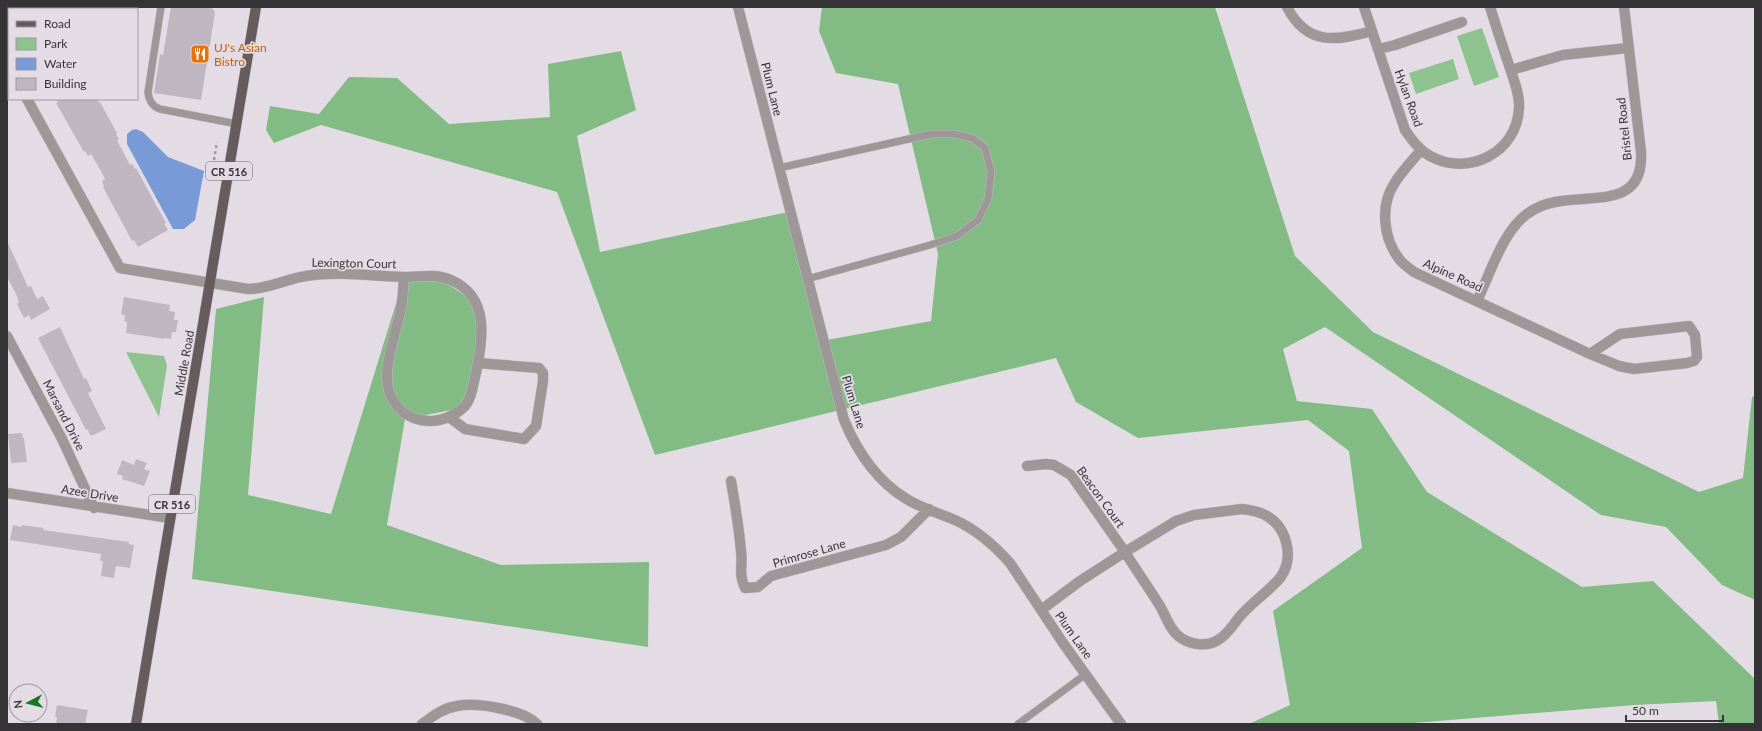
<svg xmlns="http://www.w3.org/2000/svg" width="1762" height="731" viewBox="0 0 1762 731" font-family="Lato,sans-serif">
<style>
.green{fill:#8ec28f}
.forest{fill:#83bb85}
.water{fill:#789ad6}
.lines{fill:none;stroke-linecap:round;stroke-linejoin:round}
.stream{stroke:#789ad6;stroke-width:4}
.building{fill:#beb7c1}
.lane-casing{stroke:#c0bac2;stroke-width:8}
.street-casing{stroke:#c0bac2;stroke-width:11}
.primary-casing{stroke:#c0bac2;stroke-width:11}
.path{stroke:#9e989f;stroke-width:2.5;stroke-dasharray:3 3;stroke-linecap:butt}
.lane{stroke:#9d9798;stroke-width:7}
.street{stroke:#9d9798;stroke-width:10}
.primary{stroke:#665c5e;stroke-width:10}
.labels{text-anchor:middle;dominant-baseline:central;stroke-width:3.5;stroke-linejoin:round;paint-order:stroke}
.shield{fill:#e3dce5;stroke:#6a666b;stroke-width:1}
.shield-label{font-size:11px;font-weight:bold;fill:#363337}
.food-label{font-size:12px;fill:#c56008;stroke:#e3dce5;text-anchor:start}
.street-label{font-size:12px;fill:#363337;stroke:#e3dce5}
</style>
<rect width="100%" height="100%" fill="#e3dce5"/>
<path class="green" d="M51,7H92V9H52Z
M1482,28L1499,77L1474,86L1457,36Z
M1453,59L1459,79L1416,94L1409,73Z
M126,352L164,356L167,365L159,417Z"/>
<path class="forest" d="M822,7H1215L1295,256L1373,332L1699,492L1743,478L1752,397L1755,396V600L1722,585L1666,527L1601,515L1325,327L1283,349L1297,401L1372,409L1427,492L1582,587L1653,581L1755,679V724H1719L1716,701L1634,705L1402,724H1249L1290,705L1273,611L1362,548L1349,451L1308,420L1138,438L1076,402L1056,358L655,455L557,192L321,125L274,143L266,130L270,106L319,114L349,77L397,78L449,124L550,117L548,64L621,51L636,110L577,136L600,252L788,212L821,341L931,321L938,254L898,84L836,73L819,31Z
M434,275L475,302L478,346L462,408L405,419L387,525L501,565L649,562L648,647L192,579L216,309L264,297L248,495L331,514L402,284Z"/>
<path class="water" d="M136,129L143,132L168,157L204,171L195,220L184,229H173L127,144V134L132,130Z"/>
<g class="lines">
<path class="stream" d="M77,7L79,9"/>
</g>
<path class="building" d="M171,7H211L215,12L201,100L154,93L160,54L163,55Z
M56,99H97L99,103L100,102L117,133L116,134L119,139L117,140L120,146L130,165L132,164L135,169L136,168L166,223L164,224L168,230L138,247L134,240L132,241L103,187L104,186L102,181L105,179L102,173L91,154L88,156L85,151L84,152L56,103H58Z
M7,241L28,287L31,286L37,299L43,296L50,309L31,320L29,315L24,318L17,304L19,302L16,294L7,277Z
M124,297L170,305L169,311L175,312L174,320H178L176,332H172L171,339L165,338V339L126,333L127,322L124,321L125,315L121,314Z
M60,327L84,379L86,378L92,391L88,393L106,429L91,436L87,429L86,430L38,338Z
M22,433L23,438H24L27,462L11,463L8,434Z
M136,459L147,463L144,469L150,471L144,486L122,479L123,476L117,474L122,460L134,465Z
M13,525L22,527V525L44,528L43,530L129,542V544L134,545L130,568L116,566L114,578L101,576L103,561H100L101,554L10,540Z
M57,705L88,710L85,724H56L57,717H55Z"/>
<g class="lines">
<defs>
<path id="lane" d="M161,7L148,92C149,101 152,106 160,109L237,124
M779,168L931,134H953L972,138L985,148L991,172L988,199L978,220L957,236L930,245L807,279
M1018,724L1086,674"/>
<path id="street" d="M738,7L844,420C857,451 876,480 905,498C920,508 939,513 955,520C977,530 994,545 1010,563L1063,643L1121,724
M1287,7C1307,46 1336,41 1372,31
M1364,7L1405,130C1412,140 1419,150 1430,156C1468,177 1517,153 1519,108C1520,93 1513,79 1509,65C1502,45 1496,26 1490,7
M1379,49L1395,45L1462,22
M7,62L9,66
M1511,70L1563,55L1628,48
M27,99L120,268L248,289C269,289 286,279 306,276C338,271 371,276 403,277C419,277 436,273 451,280C490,297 483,339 476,373C473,383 472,399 464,407C434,435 386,419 387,375C387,359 396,330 400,313C403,301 403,289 404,277
M1421,150C1412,161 1402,171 1394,184C1380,206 1383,239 1400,260C1403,264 1409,268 1414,272L1590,354
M1477,301C1490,274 1503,231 1527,214C1535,208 1545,204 1555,202C1592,194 1644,209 1641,152L1624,7
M1689,326L1695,335L1697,357L1694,361L1687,363L1634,369L1619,366L1590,354L1620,334Z
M7,336L62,439L94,508
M449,417L465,429L524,439L536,426L543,381V373L539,368L478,363
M1027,466L1046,464L1054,465L1071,475L1125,552L1080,581L1041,610
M731,481C735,504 739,528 741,551C743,566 738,573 745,588L758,587L771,576L886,545L901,537L929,509
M7,493L170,518
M1242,509C1250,510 1258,511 1265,515C1287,526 1295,558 1280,578C1271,589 1253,602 1243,613C1234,622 1229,634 1218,640C1207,647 1192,645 1181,638C1170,631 1166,616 1160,606C1149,588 1136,570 1125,552L1176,521L1194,515Z
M422,724C433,716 443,708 457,706C477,702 523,710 537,724"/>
<path id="primary" d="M136,724L256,7"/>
</defs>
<use href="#lane" class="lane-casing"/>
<use href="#street" class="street-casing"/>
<use href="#primary" class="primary-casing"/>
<path class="path" d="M214,160L217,142"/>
<use href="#lane" class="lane"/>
<use href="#street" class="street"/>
<use href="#primary" class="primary"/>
</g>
<defs>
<symbol id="restaurant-square" viewBox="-11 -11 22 22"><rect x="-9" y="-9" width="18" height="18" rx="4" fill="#e8710a" stroke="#e3dce5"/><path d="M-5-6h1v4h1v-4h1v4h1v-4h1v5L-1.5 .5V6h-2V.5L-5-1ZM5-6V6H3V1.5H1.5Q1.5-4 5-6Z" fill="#fff"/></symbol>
</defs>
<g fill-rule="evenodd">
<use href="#restaurant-square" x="189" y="43" width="22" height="22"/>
</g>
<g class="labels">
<g class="shield">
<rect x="206" y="162" width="46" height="18" rx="3"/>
<rect x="149" y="495" width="46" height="18" rx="3"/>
</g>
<g class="shield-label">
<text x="229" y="171">CR 516</text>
<text x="172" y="504">CR 516</text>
</g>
<g class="food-label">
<text x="214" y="47">UJ's Asian<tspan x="214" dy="14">Bistro</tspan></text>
</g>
<g class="street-label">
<text transform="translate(772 89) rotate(76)">Plum Lane</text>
<text transform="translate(1409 98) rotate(70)">Hylan Road</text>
<text transform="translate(1624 129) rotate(-96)">Bristel Road</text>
<text transform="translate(354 263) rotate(1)">Lexington Court</text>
<text transform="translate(1453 275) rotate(24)">Alpine Road</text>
<text transform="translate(184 363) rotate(-80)">Middle Road</text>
<text transform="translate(854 402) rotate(73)">Plum Lane</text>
<text transform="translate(64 415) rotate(63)">Marsand Drive</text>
<text transform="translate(90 493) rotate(9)">Azee Drive</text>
<text transform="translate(1101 497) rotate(54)">Beacon Court</text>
<text transform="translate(809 553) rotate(-16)">Primrose Lane</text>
<text transform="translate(1074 635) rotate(55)">Plum Lane</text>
</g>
</g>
<rect width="1762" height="731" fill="none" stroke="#363337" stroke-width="16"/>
<rect x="8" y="8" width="130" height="92" fill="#e3dce5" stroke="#9e989f"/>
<rect x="16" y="21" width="20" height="6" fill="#665c5e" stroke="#9e989f"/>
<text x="44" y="28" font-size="12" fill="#363337">Road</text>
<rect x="16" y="38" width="20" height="12" fill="#8ec28f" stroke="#9e989f"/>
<text x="44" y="48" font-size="12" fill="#363337">Park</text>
<rect x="16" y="58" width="20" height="12" fill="#789ad6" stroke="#9e989f"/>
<text x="44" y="68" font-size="12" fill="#363337">Water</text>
<rect x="16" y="78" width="20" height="12" fill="#beb7c1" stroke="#9e989f"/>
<text x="44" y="88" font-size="12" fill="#363337">Building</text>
<g transform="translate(28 703) rotate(263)"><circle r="19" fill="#e3dce5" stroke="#9e989f"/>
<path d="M0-3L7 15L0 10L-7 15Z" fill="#17782a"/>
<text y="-6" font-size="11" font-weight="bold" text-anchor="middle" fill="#363337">N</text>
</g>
<path d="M1626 715v6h97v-6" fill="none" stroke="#363337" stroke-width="2"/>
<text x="1632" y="715" font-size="12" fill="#363337" stroke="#e3dce5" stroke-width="3" paint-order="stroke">50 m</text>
</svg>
